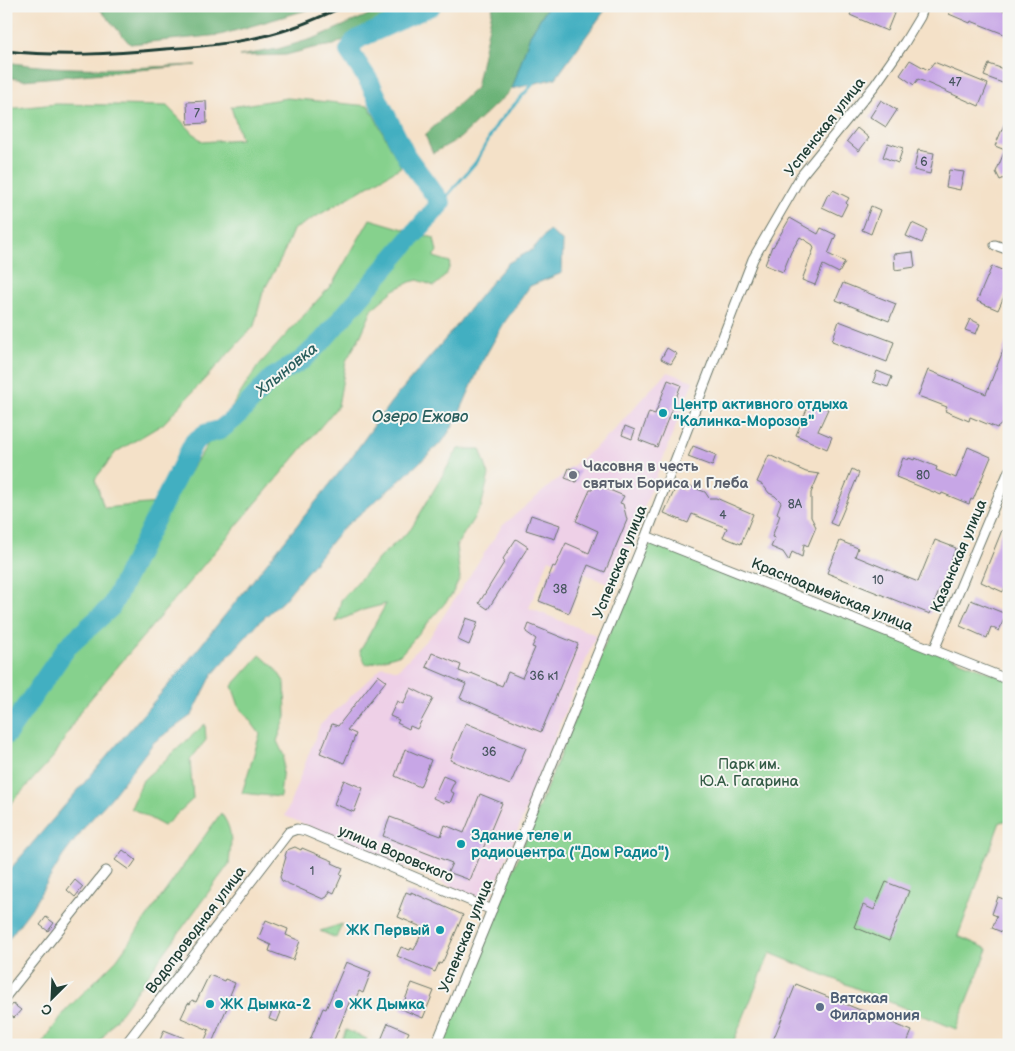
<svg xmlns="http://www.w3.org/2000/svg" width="1015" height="1051" viewBox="0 0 1015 1051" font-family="'Balsamiq Sans',sans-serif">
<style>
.built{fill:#eed0e7}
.green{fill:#86d18d;stroke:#528760}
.forest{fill:#6cb378;stroke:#467856}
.water{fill:#43afc1;stroke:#31767a}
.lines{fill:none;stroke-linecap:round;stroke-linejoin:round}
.stream{stroke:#43afc1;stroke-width:3}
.river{stroke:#43afc1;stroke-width:20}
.building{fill:#c7a6e6}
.street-casing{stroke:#6a7668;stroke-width:11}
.street{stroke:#fff;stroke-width:9}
.rail{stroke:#1f3d34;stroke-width:3}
.culture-dot{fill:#0f9aa8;stroke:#f6f6f2;stroke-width:2}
.worship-dot{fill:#6b7280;stroke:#f6f6f2;stroke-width:2}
.service-dot{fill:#5c6f8a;stroke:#f6f6f2;stroke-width:2}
.labels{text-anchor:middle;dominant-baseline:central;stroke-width:4;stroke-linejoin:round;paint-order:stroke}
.number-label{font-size:12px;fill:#495760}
.street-label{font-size:15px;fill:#1f3d34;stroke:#f6f6f2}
.culture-label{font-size:15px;font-weight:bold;fill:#0d838f;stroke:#f6f6f2;text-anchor:start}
.worship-label{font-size:15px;font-weight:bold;fill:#5b616d;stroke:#f6f6f2;text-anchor:start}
.park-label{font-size:15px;fill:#345b46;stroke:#f6f6f2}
.service-label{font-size:15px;font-weight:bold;fill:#4e5e75;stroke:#f6f6f2;text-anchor:start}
.water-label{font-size:16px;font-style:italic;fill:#2a5f5e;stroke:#f6f6f2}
</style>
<rect width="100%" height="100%" fill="#f6f6f2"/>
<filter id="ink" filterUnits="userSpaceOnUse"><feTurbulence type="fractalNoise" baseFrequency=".02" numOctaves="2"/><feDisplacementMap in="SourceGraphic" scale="10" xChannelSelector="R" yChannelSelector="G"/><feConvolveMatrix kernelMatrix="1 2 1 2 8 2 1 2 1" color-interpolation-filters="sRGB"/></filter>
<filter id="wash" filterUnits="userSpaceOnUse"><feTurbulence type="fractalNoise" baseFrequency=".0096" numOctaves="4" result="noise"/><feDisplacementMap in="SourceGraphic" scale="20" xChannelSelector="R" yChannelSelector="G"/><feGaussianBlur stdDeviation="1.12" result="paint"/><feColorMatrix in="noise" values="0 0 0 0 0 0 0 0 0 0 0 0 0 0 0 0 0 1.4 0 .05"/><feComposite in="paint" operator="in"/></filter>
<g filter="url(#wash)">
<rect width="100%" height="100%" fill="#f4e1c8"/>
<path class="built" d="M668,372L693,381L614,586L549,559L529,608L596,635L491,897L488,900H484L285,816L320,725L383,666L398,670L431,635L502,526L612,433L646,394Z"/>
<path class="green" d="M287,98L369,106L401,167L293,230L282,257L263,292L254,326L163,424L116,452L95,479L104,508L157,503L189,473L258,366L333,283L370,219L434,238L437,252L434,255V257L450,262C449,274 443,279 434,286L418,280L410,282L394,290L373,308L361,335L346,361L338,406L81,710L55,755L6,809V109L56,104L167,106L202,142L241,139L231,107Z
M458,449H480L489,475L481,507L456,546L460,578L451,596L401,654L366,665L360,651L386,604L363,610L336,622L341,600L382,555L411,529Z
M652,544H661L1009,680V820L1000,822L958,936L988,949L956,1029L770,953L732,1045H442L643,551Z
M260,655L275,668L285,683L286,717L277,741L284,756L280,797L242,793L260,734L239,706L232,686Z
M205,724L206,740L190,760L193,799L164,826L131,808L143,780Z
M221,813C234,831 231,843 229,864L97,1045H41L66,1010L117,959Z
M342,924L336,938L320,931Z
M346,1030L367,1039L365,1045H340Z"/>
<path class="forest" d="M97,6H314L317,7L220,35L130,44Z
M389,6H416L375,23L334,45L313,48L286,55L239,56L278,49L315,38Z
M493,6H548L530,35L512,89L460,138L433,153L425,135L476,88Z
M6,62C69,72 132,68 196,65L23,80L6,77Z"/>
<path class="water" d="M548,6H608L556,78L512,89L530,35Z
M549,230L563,242L562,273L530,286L504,323L482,362L456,421L443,441L397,483L342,529L283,601L258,623L212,675L192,715L154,742L111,798L87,824L63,856L31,909L6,942V874L181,670L350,459L391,402L448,336L483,292L508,263L532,250Z"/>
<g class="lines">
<path class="stream" d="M441,203L476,162L497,124L533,84"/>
<path class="river" d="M6,735L67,647L111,607L194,442L205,434L220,430L235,418L272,378L302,360L322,341L441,203L406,156L369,81L349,51L354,42L360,38L431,6"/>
</g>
<g id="blocks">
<path class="building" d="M854,6H897L887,31L850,15Z
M952,6H987L996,10L997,8L1009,13V36L971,21L970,23L949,14Z
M910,60L928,70L934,62L988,84L979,106L918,79L914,85L900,75Z
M989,64L1009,71L1005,84L984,76Z
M881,100L897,110L886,127L870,117Z
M206,101L207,123L188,124L187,102Z
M1009,113V176L1000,180L996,172L1005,150L995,146Z
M857,128L869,138L859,151L847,141Z
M888,143L903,148L898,163L883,157Z
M918,150L934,153L930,174L914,170Z
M949,170L964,172L960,190L946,187Z
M833,190L849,198L846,203L847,204L841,216L822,207L828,194L830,195Z
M871,206L880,210L871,234L862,230Z
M790,218L818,234L821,228L836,235L828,254L845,262L839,273L823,265L815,285L802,280L814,248L813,247V245L800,237L791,252L783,272L765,265L772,246L773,247Z
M912,223L927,230L922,243L906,236Z
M913,252L915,267L895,270L894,254Z
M992,266L1009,273V285L998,310L977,301Z
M843,283L896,304L889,321L836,300Z
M970,319L980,324L976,334L965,330Z
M839,321L894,342L887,362L832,341Z
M1008,338L1009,418L997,428L970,417L969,421L945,411L947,407L918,396L928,370L986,394Z
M667,348L677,354L671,364L661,359Z
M877,371L892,377L888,387L873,382Z
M668,380L681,385L657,447L639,440L649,412L655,414Z
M810,402L828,409L818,431L832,437L827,449L796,435Z
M625,426L635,430L632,439L622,435Z
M693,446L716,455L712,466L688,457Z
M968,447L991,457L973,500L971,499L969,504L942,493L941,495L896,477L903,458L908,460L909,458L914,460L915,458L937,467L936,470L956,478Z
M769,455L806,472L819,474L811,493V517L816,527L808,546L804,544L802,557L792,552L789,561L783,552L771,547L775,538L772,537L780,515L777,513L781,502L775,496L769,493L763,485L757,482Z
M569,468L580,471L576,482L565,478Z
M852,469L859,473L837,526L830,523Z
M595,484L624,496L620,503L623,504L627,520L605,572L588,565L569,613L539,601L553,566L555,567L566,543L589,553L598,531L576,521L590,490H592Z
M687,485L705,492L709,498H716L753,514L741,544L723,537L727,528L692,514L688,523L664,513L676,487L685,491Z
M531,515L560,525L555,539L526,530Z
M1002,530L1009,533V578L1003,592L981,582Z
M516,539L528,547L488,609L479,603L505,561L503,559Z
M935,540L956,548L930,614L827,573L840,541L858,548L855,556L918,582Z
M971,600L1006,614L999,631L991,627L987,638L960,626Z
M466,618L478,622L469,645L458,640Z
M529,624L578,644L541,732L460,698L466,684L426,667L432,653L461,665L459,671L470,675L471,673L502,686L508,672L522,678L535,648L532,647L536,639L526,632Z
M378,675L386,681L347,730L356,734L344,763L320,753L332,724L338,726Z
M411,688L433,699L417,729L410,726L409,729L397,723L399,720L390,716L397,701L403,704Z
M466,723L526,748L510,785L450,760Z
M405,749L431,760L420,787L395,776Z
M443,776L455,781L450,791L454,793L450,803L445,801L444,803L433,798Z
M344,780L363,788L354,812L334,804Z
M480,794L502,803L470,880L448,872L452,863L383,836L390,817L441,836L445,825L464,833Z
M295,847L301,850L302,848L333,861L332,863L343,868L340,874L342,875L334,893L330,891L327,897L323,899L282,881L280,877L286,857L285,856L287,850Z
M123,850L136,860L129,870L115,860Z
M75,880L83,887L75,897L67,890Z
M886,882L909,891L889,941L854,927L863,905L874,910Z
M406,892L411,894V892L463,915L444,959L441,964L439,963L435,972L397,956L401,947L410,950L411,948L414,950L424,928L398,917L401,910H399Z
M998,897L1009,901V935L992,928L997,916L992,914Z
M46,917L54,923L48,931L40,925Z
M266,920L288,929L286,935L300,941L293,960L269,951L271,945L258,939Z
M346,962L371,972L363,993L359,991L355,1000L351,998L332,1045H308L323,1008L326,1009Z
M209,975L224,981L225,979L235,983L230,995L232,996L211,1045H203L209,1030L181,1018L188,1003L190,1004L192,1000L196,1002Z
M412,983L434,991L423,1018L401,1009Z
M796,984L912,1031L906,1045H771Z
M13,1004L21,1010L14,1018L6,1012Z
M273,1008L281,1012L277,1022L269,1019Z
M388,1023L409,1032L403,1045H379Z
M164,1030L184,1038L181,1045H158Z"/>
</g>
</g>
<g filter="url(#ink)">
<use href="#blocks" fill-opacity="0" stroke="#6a7668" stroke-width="1"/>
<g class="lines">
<defs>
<path id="street" d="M995,245L1009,250
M646,536L1009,680
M934,650L1009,471
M6,996L106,871
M125,1045L289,832L297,829L306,831L492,910
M436,1045L646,536L753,259L801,176L875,85L905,42L920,17L924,6"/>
</defs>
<use href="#street" class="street-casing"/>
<use href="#street" class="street"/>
<path class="rail" d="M6,51C60,57 112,54 165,49C208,46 251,42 292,28C310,22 327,14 345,6"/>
</g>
</g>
<g class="culture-dot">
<circle cx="663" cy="413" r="5"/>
<circle cx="461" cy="844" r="5"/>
<circle cx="440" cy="930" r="5"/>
<circle cx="210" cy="1004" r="5"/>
<circle cx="339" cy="1004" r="5"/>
</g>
<circle class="worship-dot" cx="573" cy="475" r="5"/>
<circle class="service-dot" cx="820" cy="1007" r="5"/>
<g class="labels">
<g class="number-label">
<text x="955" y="82">47</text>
<text x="197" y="113">7</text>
<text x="924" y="162">6</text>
<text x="923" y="475">80</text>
<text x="795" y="504">8А</text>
<text x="723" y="515">4</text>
<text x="878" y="580">10</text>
<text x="560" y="589">38</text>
<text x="544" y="676">36 к1</text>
<text x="489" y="752">36</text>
<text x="312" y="871">1</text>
</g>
<g class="street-label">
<text transform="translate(825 127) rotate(-52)">Успенская улица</text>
<text transform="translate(959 556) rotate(-67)">Казанская улица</text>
<text transform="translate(620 562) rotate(-68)">Успенская улица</text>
<text transform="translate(832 595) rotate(22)">Красноармейская улица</text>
<text transform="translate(396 854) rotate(23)">улица Воровского</text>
<text transform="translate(196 930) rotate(-53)">Водопроводная улица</text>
<text transform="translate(466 936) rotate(-68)">Успенская улица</text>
</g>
<g class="culture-label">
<text x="673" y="404">Центр активного отдыха<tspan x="673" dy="17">"Калинка-Морозов"</tspan></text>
<text x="471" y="835">Здание теле и<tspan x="471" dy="17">радиоцентра ("Дом Радио")</tspan></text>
<text x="430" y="930" text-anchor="end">ЖК Первый</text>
<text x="220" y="1004">ЖК Дымка-2</text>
<text x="349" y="1004">ЖК Дымка</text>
</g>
<g class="worship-label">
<text x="583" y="466">Часовня в честь<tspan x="583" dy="17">святых Бориса и Глеба</tspan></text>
</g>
<g class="park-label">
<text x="749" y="764">Парк им.<tspan x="749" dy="17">Ю.А. Гагарина</tspan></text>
</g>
<g class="service-label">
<text x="830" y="998">Вятская<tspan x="830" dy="17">Филармония</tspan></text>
</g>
<g class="water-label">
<text transform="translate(287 370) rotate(-39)">Хлыновка</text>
<text x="420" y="417">Озеро Ежово</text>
</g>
</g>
<rect width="1015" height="1051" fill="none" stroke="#f6f6f2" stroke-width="25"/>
<g transform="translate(52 998) rotate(204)" stroke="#f6f6f2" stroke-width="4" paint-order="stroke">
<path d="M0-4L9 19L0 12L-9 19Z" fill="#1f3d34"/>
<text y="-8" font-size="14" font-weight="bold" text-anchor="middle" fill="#1f3d34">С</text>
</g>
</svg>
